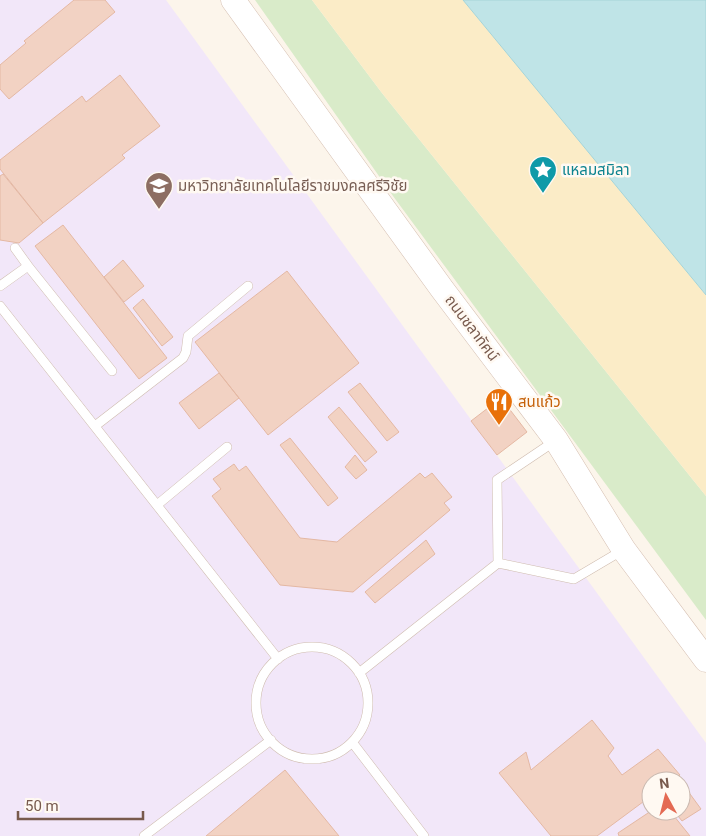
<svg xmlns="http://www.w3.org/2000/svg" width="706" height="836" viewBox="0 0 706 836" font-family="Roboto,'Noto Sans Thai',sans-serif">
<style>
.education{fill:#f2e7f9;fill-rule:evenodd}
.green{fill:#d9ebc9}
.sand{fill:#fbecc7}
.water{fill:#bfe4e7;stroke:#a5d4d8}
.building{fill:#f2d2c3;stroke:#e4b8a3}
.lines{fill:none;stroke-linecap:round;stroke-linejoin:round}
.lane-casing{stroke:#cfbcaf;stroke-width:10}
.secondary-casing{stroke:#d5beb0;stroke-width:25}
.lane{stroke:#fff;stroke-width:9}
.secondary{stroke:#fff;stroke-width:24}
.labels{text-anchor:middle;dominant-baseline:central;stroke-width:5;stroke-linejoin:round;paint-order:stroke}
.culture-label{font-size:15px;fill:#0d838f;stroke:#fff9f2;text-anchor:start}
.education-label{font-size:15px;fill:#785e54;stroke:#fff9f2;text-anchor:start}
.street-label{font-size:15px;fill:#785a4d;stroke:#fff9f2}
.food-label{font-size:15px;fill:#c56008;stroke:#fff9f2;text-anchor:start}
</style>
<rect width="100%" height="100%" fill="#fcf5eb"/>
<path class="education" d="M0,0H166L706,743V836H0ZM651,781H681V811H651Z"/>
<path class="green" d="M255,0H312L382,93L706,496V620L393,196Z"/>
<path class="sand" d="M312,0H463L706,295V496L382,93Z"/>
<path class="water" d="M463,0H706V295Z"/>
<path class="building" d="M74,0H105L115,12L9,99L0,89V65L26,43L24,41Z
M120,75L160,126L122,155L125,158L43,223L0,169V160L82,96L86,102Z
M3,174L43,223L19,243L0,240V176Z
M63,225L167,358L139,379L35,246Z
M123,260L144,286L124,302L104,277Z
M287,271L359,363L268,435L195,342Z
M143,299L173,337L162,346L133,308Z
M219,373L239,398L199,429L179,403Z
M360,383L399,432L387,441L348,392Z
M501,398L527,432L497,455L471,421Z
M339,407L377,452L365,462L328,417Z
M290,438L338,498L328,506L280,445Z
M355,455L367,470L356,479L345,467Z
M234,464L239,471L246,466L300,538L337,542L420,473L425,478L432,473L452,497L444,503L450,510L353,592L280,585L212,496L221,489L213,479Z
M426,540L435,554L375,603L365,592Z
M592,720L614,748L608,756L622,775L658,749L680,775L672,781H651V796L597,836H551L499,773L526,752L531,770Z
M285,770L339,836H206Z
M682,783L701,809L682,821L674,811H681Z
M651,811H670L690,836H619L618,833Z"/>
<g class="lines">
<defs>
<path id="lane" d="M28,266L112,371
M0,286L28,266L15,248
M0,306L278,659
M95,426L183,358L186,352L188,336L248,286
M555,441L497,480L498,563L574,579L623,550
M157,505L227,447
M256 703a56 56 0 1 1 112 0a56 56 0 1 1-112 0Z
M359,673L498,563
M352,742L424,836
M144,836L271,740"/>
<path id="secondary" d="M233,0L442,289L556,440L624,550L706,660"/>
</defs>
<use href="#lane" class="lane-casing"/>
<use href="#secondary" class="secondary-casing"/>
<use href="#lane" class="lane"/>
<use href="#secondary" class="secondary"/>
</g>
<defs>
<symbol id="sight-pin" viewBox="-11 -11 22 30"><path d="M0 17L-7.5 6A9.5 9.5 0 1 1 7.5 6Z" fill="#0f9aa8" stroke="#fff9f2"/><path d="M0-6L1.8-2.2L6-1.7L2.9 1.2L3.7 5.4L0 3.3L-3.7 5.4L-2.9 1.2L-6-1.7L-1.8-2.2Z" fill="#fff"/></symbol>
<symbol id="university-pin" viewBox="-11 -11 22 30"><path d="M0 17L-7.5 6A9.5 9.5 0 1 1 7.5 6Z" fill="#8d6e63" stroke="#fff9f2"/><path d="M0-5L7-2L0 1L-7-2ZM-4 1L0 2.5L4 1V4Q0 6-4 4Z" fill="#fff"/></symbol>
<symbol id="restaurant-pin" viewBox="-11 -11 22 30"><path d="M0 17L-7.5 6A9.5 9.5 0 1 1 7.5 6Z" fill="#e8710a" stroke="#fff9f2"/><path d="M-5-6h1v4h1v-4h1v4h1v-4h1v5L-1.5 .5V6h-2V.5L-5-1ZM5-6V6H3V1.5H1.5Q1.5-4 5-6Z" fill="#fff"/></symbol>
</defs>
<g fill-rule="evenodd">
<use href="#sight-pin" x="527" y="154" width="32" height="43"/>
<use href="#university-pin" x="143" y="170" width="32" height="43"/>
<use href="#restaurant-pin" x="483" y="386" width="32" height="43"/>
</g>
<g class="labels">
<g class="culture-label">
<text x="562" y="170">แหลมสมิลา</text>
</g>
<g class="education-label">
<text x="178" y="186">มหาวิทยาลัยเทคโนโลยีราชมงคลศรีวิชัย</text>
</g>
<g class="street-label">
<text transform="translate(472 328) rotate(53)">ถนนชลาทัศน์</text>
</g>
<g class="food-label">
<text x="518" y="402">สนแก้ว</text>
</g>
</g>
<g transform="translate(666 796) rotate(353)"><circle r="24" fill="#fff9f2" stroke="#c9b9b0"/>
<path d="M0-4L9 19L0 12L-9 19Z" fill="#e46a53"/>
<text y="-8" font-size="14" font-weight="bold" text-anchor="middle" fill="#785a4d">N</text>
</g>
<path d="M18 811v8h125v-8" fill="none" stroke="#785a4d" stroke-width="2.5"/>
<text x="25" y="811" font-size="15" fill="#785a4d" stroke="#fff9f2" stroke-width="4" paint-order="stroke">50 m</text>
</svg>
